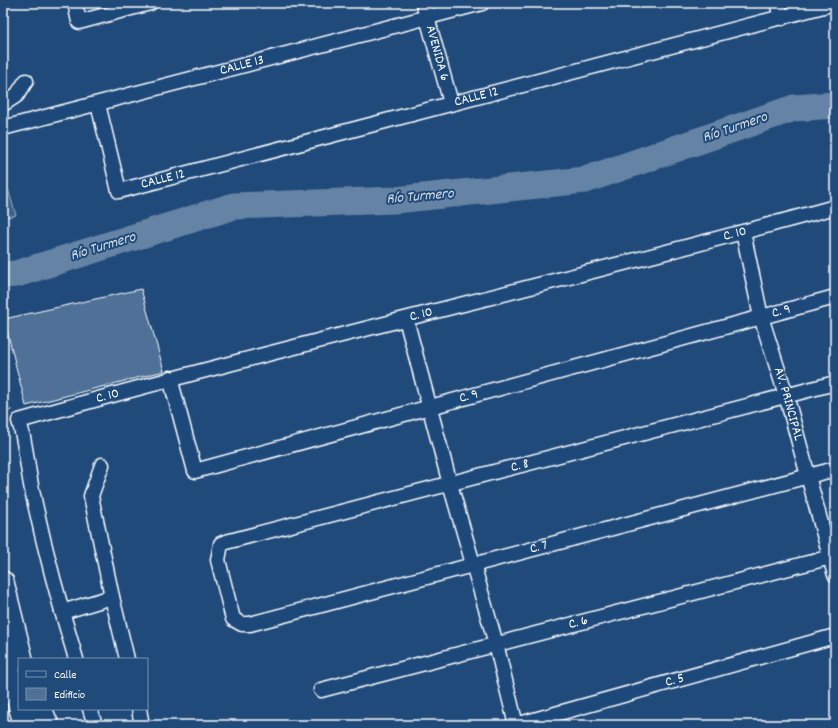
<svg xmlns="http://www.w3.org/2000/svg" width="838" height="728" viewBox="0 0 838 728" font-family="Dekko,sans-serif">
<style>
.green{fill:#3c618b;stroke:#9eb0c5}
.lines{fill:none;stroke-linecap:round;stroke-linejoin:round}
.river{stroke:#6583a4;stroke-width:27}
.building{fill:#507197;stroke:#fff}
.minor-casing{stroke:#fff;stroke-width:17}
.primary-casing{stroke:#fff;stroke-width:24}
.path{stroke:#fff;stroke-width:2.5;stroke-dasharray:1 3;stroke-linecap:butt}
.minor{stroke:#1f4a7a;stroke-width:14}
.primary{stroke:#1f4a7a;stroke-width:21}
.labels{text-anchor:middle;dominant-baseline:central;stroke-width:4;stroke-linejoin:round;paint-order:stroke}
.street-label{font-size:14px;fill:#fff;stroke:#1f4a7a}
.water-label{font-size:15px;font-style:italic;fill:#d8e0e8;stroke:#1f4a7a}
</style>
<rect width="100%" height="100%" fill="#1f4a7a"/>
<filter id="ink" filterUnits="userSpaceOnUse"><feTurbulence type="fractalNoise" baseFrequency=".025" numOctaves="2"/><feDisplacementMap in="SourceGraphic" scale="8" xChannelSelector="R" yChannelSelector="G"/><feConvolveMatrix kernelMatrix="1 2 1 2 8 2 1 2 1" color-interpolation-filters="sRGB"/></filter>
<g filter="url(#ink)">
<path class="green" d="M3,173L16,215L3,218Z"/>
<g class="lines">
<path class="river" d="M3,275L16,274L234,206L395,200L585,180L794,108L835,105"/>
</g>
<path class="building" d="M141,289L164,371L26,406L4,319Z"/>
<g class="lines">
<defs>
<g id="minor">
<path d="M75,3L79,22L150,3"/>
<path id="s1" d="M423,3L451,103"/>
<path d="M777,3L782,18"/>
<path d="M3,104L17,95L26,81"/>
<path id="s2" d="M98,104L119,191L835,3"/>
<path id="s3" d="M3,128L482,3"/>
<path id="s4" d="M743,232L761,317L786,395L835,575"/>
<path d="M406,319L450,484L496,644L516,725"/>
<path id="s5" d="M170,378L195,471L835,297"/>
<path id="s6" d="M835,383L226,542L221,544L218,560L233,619L242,624H250L835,469"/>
<path d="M112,597L127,659"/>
<path d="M62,612L112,597L91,496L102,465"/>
<path id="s7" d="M76,659C59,603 44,547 32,490C27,467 26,443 19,421C290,344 564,282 835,207"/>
<path id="s8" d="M321,690L835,556"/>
<path d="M90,709L95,725"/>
<path d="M139,709L141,720"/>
<path id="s9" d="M516,725L835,636"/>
</g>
<path id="primary" d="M3,582L22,659
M3,651L19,705
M20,709L25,725
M41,709L48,725"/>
</defs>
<use href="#minor" class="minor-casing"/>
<use href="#primary" class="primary-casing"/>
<path class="path" d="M3,400L11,411"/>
<use href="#minor" class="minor"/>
<use href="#primary" class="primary"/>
</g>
</g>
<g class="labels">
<g class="street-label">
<text stroke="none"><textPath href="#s1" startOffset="52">AVENIDA 6</textPath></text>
<text stroke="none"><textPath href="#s3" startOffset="247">CALLE 13</textPath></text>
<text stroke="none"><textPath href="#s2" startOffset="459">CALLE 12</textPath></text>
<text stroke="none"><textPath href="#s2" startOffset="135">CALLE 12</textPath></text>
<text stroke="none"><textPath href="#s7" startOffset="985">C. 10</textPath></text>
<text stroke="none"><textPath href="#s5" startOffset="704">C. 9</textPath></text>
<text stroke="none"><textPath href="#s7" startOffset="661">C. 10</textPath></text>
<text stroke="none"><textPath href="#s5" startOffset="380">C. 9</textPath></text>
<text stroke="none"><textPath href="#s7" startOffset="337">C. 10</textPath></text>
<text stroke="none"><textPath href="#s4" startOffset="178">AV. PRINCIPAL</textPath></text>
<text transform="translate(520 466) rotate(-15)">C. 8</text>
<text stroke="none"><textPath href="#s6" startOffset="1029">C. 7</textPath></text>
<text stroke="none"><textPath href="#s8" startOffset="266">C. 6</textPath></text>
<text stroke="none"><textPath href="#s9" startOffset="165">C. 5</textPath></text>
</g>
<g class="water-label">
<text transform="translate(735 128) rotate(-19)">Río Turmero</text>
<text transform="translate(420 197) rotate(-5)">Río Turmero</text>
<text transform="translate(103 247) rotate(-17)">Río Turmero</text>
</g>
</g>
<rect width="838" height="728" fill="none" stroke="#1f4a7a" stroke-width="16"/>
<rect x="8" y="8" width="822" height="712" fill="none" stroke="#fff" stroke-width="1.5" filter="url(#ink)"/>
<rect x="18" y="658" width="130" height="52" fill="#1f4a7a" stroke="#7992af"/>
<rect x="26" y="671" width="20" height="6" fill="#1f4a7a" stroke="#7992af"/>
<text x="54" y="678" font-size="12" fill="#ffffff">Calle</text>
<rect x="26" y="688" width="20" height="12" fill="#507197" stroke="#7992af"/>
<text x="54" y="698" font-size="12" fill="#ffffff">Edificio</text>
</svg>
